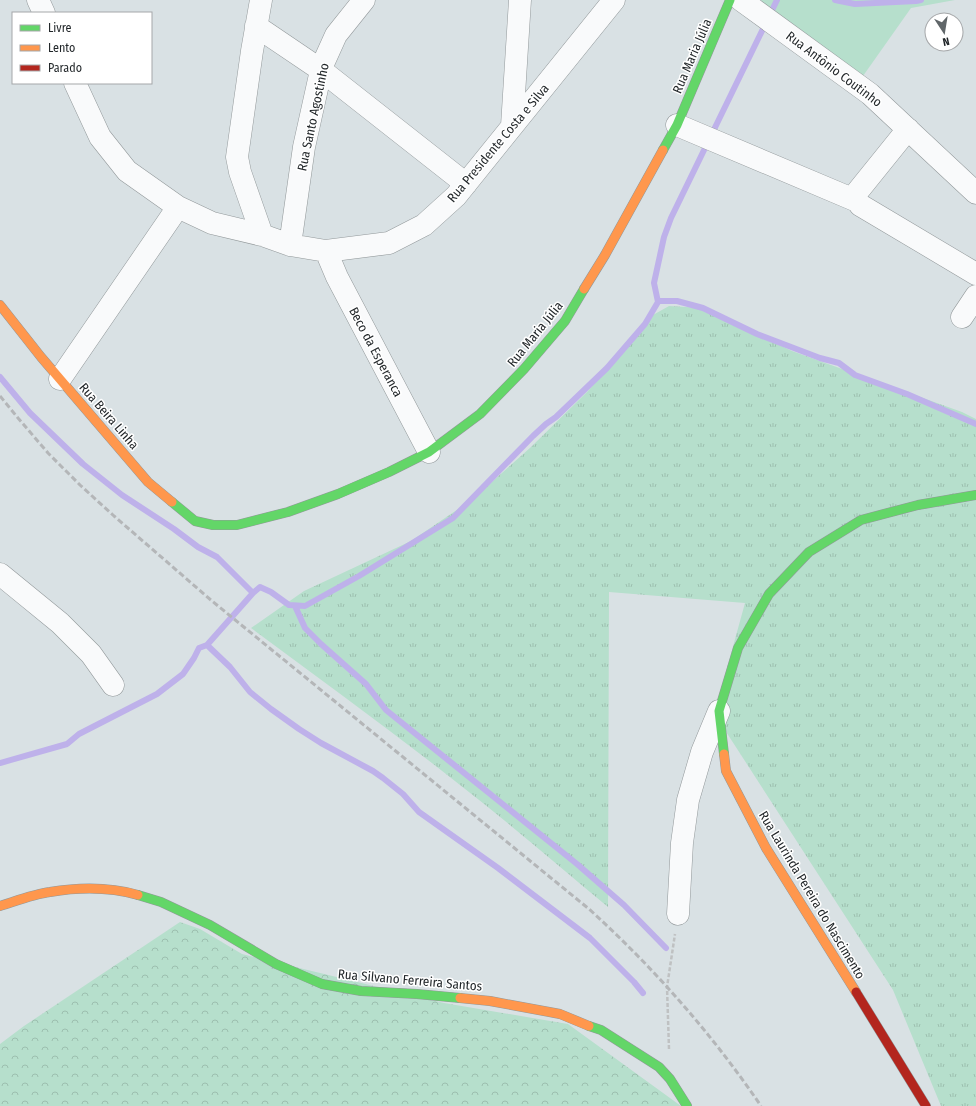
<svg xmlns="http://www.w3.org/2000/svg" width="976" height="1106" viewBox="0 0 976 1106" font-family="'Fira Sans Condensed',sans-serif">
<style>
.grass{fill:url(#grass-tufts)}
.forest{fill:url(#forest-crowns)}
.park{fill:#b6dfcc}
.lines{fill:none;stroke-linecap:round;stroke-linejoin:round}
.stream{stroke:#beb1ea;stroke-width:6}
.street-casing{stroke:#92989a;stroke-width:23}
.fast-casing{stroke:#92989a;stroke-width:10}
.slow-casing{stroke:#92989a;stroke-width:10}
.jam-casing{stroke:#92989a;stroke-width:10}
.path{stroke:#bfc1c2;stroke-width:2.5;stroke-dasharray:4 2;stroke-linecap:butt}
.street{stroke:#f9fafb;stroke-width:22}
.fast{stroke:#63d668;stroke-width:9}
.slow{stroke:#ff974d;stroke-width:9}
.jam{stroke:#b3261e;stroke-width:9}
.rail{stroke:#b4b6b8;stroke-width:3;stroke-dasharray:6 3;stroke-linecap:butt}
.labels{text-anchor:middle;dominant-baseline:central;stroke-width:3;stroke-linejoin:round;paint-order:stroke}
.street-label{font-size:13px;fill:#1f2427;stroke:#fff}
</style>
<defs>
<pattern id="grass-tufts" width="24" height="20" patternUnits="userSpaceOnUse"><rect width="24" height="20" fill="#b6dfcc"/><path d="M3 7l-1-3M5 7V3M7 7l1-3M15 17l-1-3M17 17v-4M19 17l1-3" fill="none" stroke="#9cbfaf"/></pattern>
<pattern id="forest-crowns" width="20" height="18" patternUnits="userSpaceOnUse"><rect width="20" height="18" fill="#b6dfcc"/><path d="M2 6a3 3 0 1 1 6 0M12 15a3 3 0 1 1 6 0" fill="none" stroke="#9cbfaf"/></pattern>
</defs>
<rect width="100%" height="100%" fill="#d9e1e4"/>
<path class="grass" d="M669,306L703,308L792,351L962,412L976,419V1106H941L893,990L721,724L724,679L745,603L609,592L608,907C559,866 510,824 460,785C392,731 321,680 251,628L304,591L411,541L473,499L531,447L587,392L630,344L653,315Z"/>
<path class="forest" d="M180,922L200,929L242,954L444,1003L568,1024L681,1106H0V1044L24,1026Z"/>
<path class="park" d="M761,0H955L911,8L863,76L775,11C769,8 765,6 761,0Z"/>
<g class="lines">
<path class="stream" d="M835,0L855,4L916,1L921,0
M658,302L659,301H677L703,308L757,334L820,358L839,363L855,375L907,394L976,424
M0,377L30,413L83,464L122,495L174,529L198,547L217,557L253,593
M295,606L305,628L321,644L366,684L386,710L577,864L624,905L666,948
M207,645L230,667L250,692L271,709L299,729L321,743L373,771L383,778L403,794L419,812L498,868L590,938L634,982L643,993
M0,763L67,744L79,734L157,694L183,674L194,658L199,648L207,645L253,593L260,587L271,592L289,605L305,606L359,576L453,518L533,436L546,424L556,417L607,368L645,324L658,302L654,283L664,237L671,218L777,0"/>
<defs>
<path id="street" d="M38,0L44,13
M261,0L252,51L237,157L240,172L262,235
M741,0L870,94L976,193
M256,26L321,70L466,184
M75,83L100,137L127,171L178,207L212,223L262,235L290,245L326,251L389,243L424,225L456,196L614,0
M677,125L857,201
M512,126L520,0
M908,129L858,191C856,196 856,200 860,205L976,274
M290,245L304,147L322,66L336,35L364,0
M326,251L337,277L429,452
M962,317L976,296
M60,379L178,207
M0,574L60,623L91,654L113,685
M678,914L682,843L688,800L702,752L719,711"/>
<path id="fast" d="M663,150L677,125L730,0
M172,502L195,521L213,525H237L288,512L338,494L389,472L429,452L480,414L524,369L565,321L584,289
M724,754L719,711L738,648L769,594L809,552L861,520L918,505L976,495
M138,895L161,902L210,925L276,964L322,984L361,991L417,994L460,998
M589,1026L601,1030L659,1067L670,1079L687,1106"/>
<path id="slow" d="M584,289L605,255L663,150
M0,305L41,357L148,482L172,502
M724,754L726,771L766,848L856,992
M0,906C16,901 34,894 50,892C80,887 110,887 138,895
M460,998L490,1001L560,1014L589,1026"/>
<path id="jam" d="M856,992L926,1106"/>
</defs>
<use href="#street" class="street-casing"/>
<use href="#fast" class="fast-casing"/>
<use href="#slow" class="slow-casing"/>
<use href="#jam" class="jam-casing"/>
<path class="path" d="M669,1049L667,987L675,934"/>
<use href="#street" class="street"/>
<use href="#fast" class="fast"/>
<use href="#slow" class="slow"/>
<use href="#jam" class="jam"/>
<path class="rail" d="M0,396L18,418L48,453L80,485L114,516L212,601L589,909C654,968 712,1034 761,1106"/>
</g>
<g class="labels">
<g class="street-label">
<text transform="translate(692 56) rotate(-67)">Rua Maria Júlia</text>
<text transform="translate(834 69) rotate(37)">Rua Antônio Coutinho</text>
<text transform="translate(313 117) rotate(-78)">Rua Santo Agostinho</text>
<text transform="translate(498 143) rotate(-50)">Rua Presidente Costa e Silva</text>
<text transform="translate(535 334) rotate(-51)">Rua Maria Júlia</text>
<text transform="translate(376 352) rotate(62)">Beco da Esperanca</text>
<text transform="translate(109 416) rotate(49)">Rua Beira Linha</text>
<text transform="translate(812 895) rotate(59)">Rua Laurinda Pereira do Nascimento</text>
<text transform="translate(410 980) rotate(5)">Rua Silvano Ferreira Santos</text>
</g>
</g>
<rect x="12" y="12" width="140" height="72" fill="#ffffff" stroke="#a5a7a9"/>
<rect x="20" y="25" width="20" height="6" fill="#63d668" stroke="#a5a7a9"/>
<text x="48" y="32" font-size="12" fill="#1f2427">Livre</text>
<rect x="20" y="45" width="20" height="6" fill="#ff974d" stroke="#a5a7a9"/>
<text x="48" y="52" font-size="12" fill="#1f2427">Lento</text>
<rect x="20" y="65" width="20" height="6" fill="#b3261e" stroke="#a5a7a9"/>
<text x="48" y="72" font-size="12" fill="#1f2427">Parado</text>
<g transform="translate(944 32) rotate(168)"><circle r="19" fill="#ffffff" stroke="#a5a7a9"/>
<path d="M0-3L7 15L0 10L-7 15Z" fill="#606669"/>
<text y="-6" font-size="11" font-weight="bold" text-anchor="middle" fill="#1f2427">N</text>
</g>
</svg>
